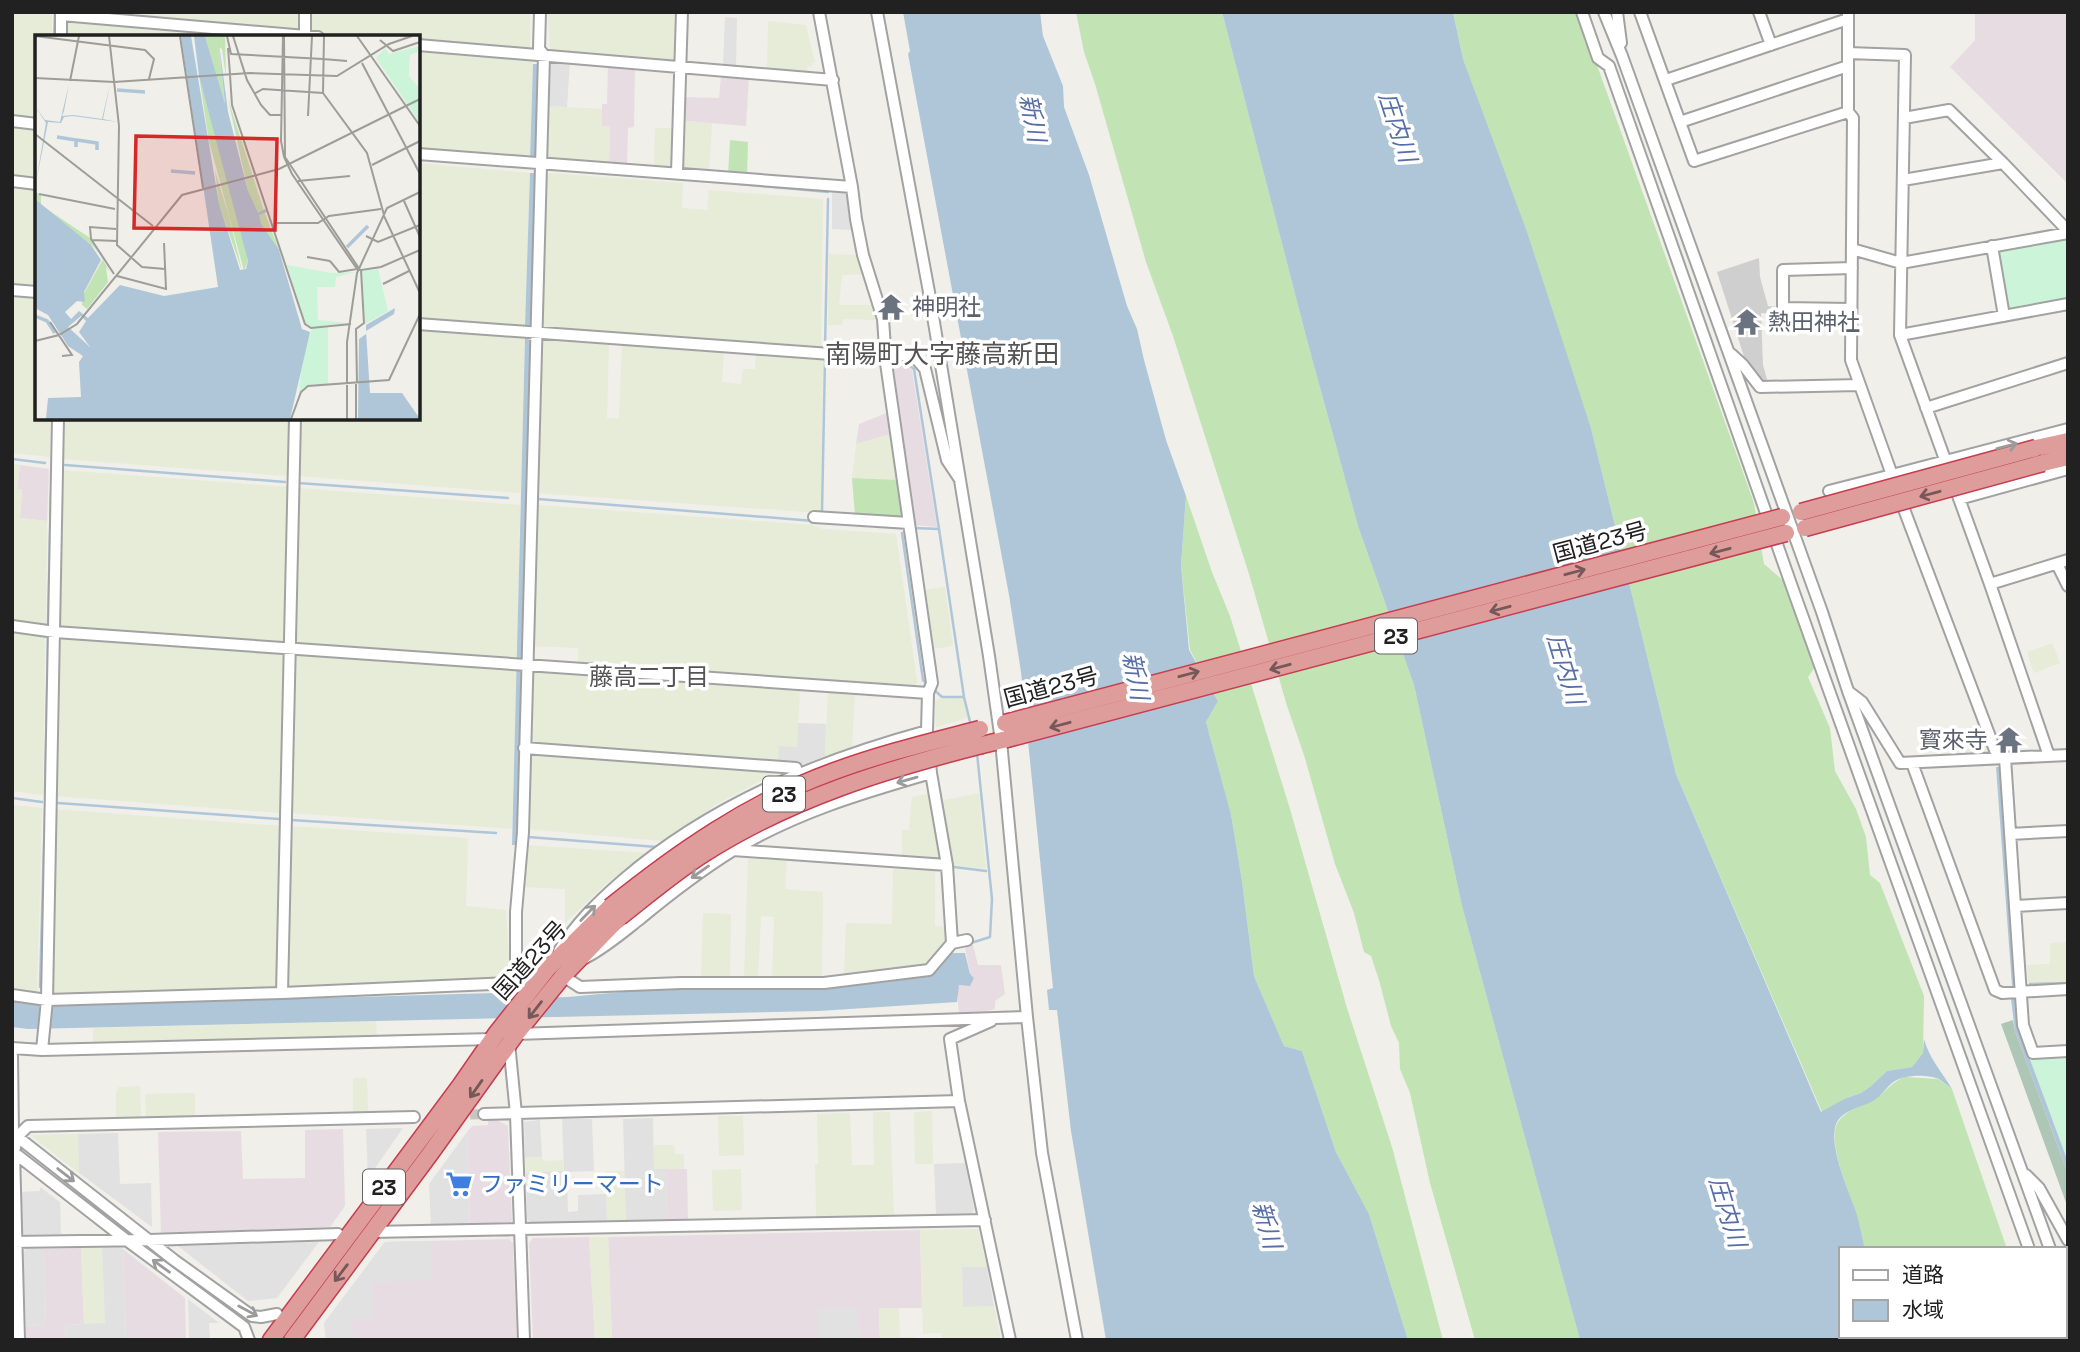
<svg xmlns="http://www.w3.org/2000/svg" width="2080" height="1352" viewBox="0 0 2080 1352" font-family="'Space Grotesk','Noto Sans JP',sans-serif">
<style>
.industrial{fill:#e8dce3}
.religious{fill:#cfcfcf}
.farmland{fill:#e6ecd7}
.grass{fill:#c2e4b5}
.cemetery{fill:#adc6b6}
.park{fill:#ccf4d8}
.parking{fill:#e1e1e1}
.water{fill:#afc6d8}
.lines{fill:none;stroke-linecap:round;stroke-linejoin:round}
.stream{stroke:#afc6d8;stroke-width:2.5}
.minor-tunnel{stroke:#c7c6c1;stroke-width:10;stroke-dasharray:10 5;stroke-linecap:butt}
.minor-casing{stroke:#a2a2a2;stroke-width:14}
.highway-casing{stroke:#c73d4f;stroke-width:19}
.minor{stroke:#fff;stroke-width:10}
.highway{stroke:#de9c9b;stroke-width:16}
.highway-bridge-casing{stroke:#c73d4f;stroke-width:19;stroke-linecap:butt}
.highway-bridge{stroke:#de9c9b;stroke-width:16}
.oneway{stroke:#9b9b9b}
.oneway2{stroke:#765858}
.labels{text-anchor:middle;dominant-baseline:central;stroke-width:7;stroke-linejoin:round;paint-order:stroke}
.shield{fill:#fff;stroke:#646464;stroke-width:2}
.shield-label{font-size:21px;font-weight:bold;fill:#212121}
.worship-label{font-size:23px;fill:#5b616d;stroke:#fff;text-anchor:start}
.street-label{font-size:23px;fill:#212121;stroke:#fff}
.shop-label{font-size:23px;fill:#366cbe;stroke:#fff;text-anchor:start}
.water-label{font-size:24px;font-style:italic;fill:#586ea6;stroke:#fff}
.neighbourhood-label{font-size:24px;fill:#545454;stroke:#fff}
.quarter-label{font-size:26px;fill:#545454;stroke:#fff}
.inset-river{fill:none;stroke:#afc6d8;stroke-width:3.5}
.inset-road{fill:none;stroke:#9d9d99;stroke-width:2}
.view{fill:#d62828;fill-opacity:0.15;stroke:#d62828;stroke-width:3.5}
.inset-edge{fill:none;stroke:#212121;stroke-width:3.5}
</style>
<rect width="100%" height="100%" fill="#f0efe9"/>
<path class="industrial" d="M1975,12H2068V184L1950,67L1975,40Z
M608,65L635,68L634,127L628,128L627,166L609,165L610,127L602,126V104H607Z
M721,76L749,78L746,126L686,121V97L719,98Z
M891,363L906,365L912,370L937,527L913,525Z
M889,412L891,434L856,444L859,424Z
M20,465L49,469L47,521L20,518L22,490L17,489Z
M973,945L978,965H1001L1005,994L995,1001V1009L980,1013L959,1014L957,989L959,984H966L970,974L965,947Z
M488,1120H497L508,1126L512,1220L509,1224L470,1225L467,1132L472,1126L488,1125Z
M343,1129L345,1206L330,1227L161,1233L158,1132L241,1131L243,1179L305,1178V1130Z
M666,1169H687L688,1220H667Z
M920,1230L922,1308H879L880,1340H612L608,1237Z
M589,1237L595,1340H533L529,1243L533,1238Z
M509,1239L513,1243L517,1340H326L324,1323L385,1242Z
M81,1248L84,1324L65,1325L66,1340H26V1326L46,1325L44,1249Z
M123,1249L185,1298L186,1340H126Z"/>
<path class="religious" d="M1759,258L1760,277L1768,306L1778,307V314L1761,313L1763,365L1769,386L1758,379L1746,363L1717,272Z"/>
<path class="farmland" d="M12,12H52V37H37V120L12,116Z
M121,12H302L301,27L298,31L121,16Z
M310,12H530V48L526,50L418,41V37H363L312,33L310,30Z
M548,12H675L674,62L552,51L550,47Z
M69,20L264,37H66V24Z
M768,21L806,25L815,63H812V66L807,67L808,74L767,71Z
M418,50L530,59L533,64L530,159L418,151Z
M548,106L602,109V126L610,127L609,165L547,159Z
M686,121L712,123L709,173L684,172Z
M12,126L37,129V180L12,177Z
M655,128H673L672,169L654,168Z
M418,163L530,173L525,326L418,317Z
M551,173L683,183L682,208L707,210L709,190L823,199L821,349L548,328L543,325L547,174Z
M12,188L37,191V287L12,285Z
M829,254L857,255L863,274L842,275L839,305H871L876,320L843,319L842,325H828Z
M12,294L37,297V418H50V457L12,453Z
M418,330L525,338L521,490L519,493L298,476L299,418H418Z
M545,337L609,341L607,418H619L622,343L724,350L722,382L741,384L743,369H755L756,353L823,358L821,513L535,493L538,339Z
M62,418H290L289,476L61,459Z
M891,434L898,480L852,478L856,444Z
M12,464L20,465L17,489L22,490L20,518L47,521L46,624L12,620Z
M61,470L289,487L285,642L63,628L59,622Z
M298,488L520,505L518,658L294,643Z
M539,505L813,525L823,529L896,534L917,681L915,686L578,664V648L529,646L534,509Z
M945,587L953,646L932,649L924,590Z
M12,630L43,634L45,636L43,795L12,791Z
M63,636L285,651L280,813L55,796L58,640Z
M2052,643L2060,663L2034,673L2027,652Z
M296,652L517,667L512,829L290,813L294,654Z
M534,670L800,687L797,747L778,763L531,744L529,742L531,672Z
M828,689L855,691L852,748L825,756Z
M964,698L967,718L936,727L935,701L938,699Z
M1979,724L1990,755L1966,756L1964,749L1958,751L1952,734Z
M531,752L779,771L717,804L663,841L526,829L528,756Z
M933,793L943,857L940,860L902,856V830H909L912,797Z
M979,793L986,869L952,865L940,801Z
M12,805L42,808L37,994L12,991Z
M54,809L281,826L276,988L53,995L51,991Z
M290,826L468,838L466,906L506,910L510,982L288,988L286,984Z
M525,845L647,853L607,883L565,923V889L522,887Z
M748,859L787,861L785,889L823,892L822,979H772L774,917L761,916L758,979H744Z
M893,869L935,871V926L948,927L949,942L926,966L844,976L846,923L892,924Z
M703,913L731,914L730,980L701,979Z
M2068,942V983L2030,984L2028,982L2027,965L2050,964V943Z
M376,1021L377,1036L93,1045V1028Z
M353,1078H367L368,1113H353Z
M140,1086L141,1117H116V1091H118V1087Z
M195,1093V1116L146,1117L145,1094Z
M932,1111L933,1164H915L914,1112Z
M873,1112H890L894,1215L816,1217L815,1164H818L817,1114L850,1113L852,1165H874Z
M718,1116H743L744,1155L719,1156Z
M78,1134L79,1173L30,1135Z
M654,1145H674L675,1154H684V1169L654,1170Z
M525,1157H542L543,1161L563,1160L564,1172L526,1173Z
M741,1169L742,1210L713,1211L712,1170Z
M605,1171H625L626,1221L607,1222Z
M978,1229L987,1267L962,1268L963,1307L994,1306L1001,1340H942V1333L923,1334L920,1230Z
M589,1237H608L612,1340H595Z
M102,1247L105,1324H84L81,1248Z
M879,1308H899L900,1337H914V1340H880Z"/>
<path class="grass" d="M1076,12H1222L1308,344L1358,526L1414,685L1462,906L1580,1340H1475L1430,1183L1410,1093L1400,1069L1399,1043L1391,1026L1379,980L1371,956L1364,952L1354,913L1335,864L1304,755L1287,706L1249,574L1173,336L1146,262L1095,84L1084,52Z
M1453,12H1578L1754,503L1764,564L1785,582L1816,666L1808,677L1830,728L1835,771L1856,809L1866,837L1870,875L1880,883L1924,996L1923,1053L1912,1067L1887,1071L1871,1086L1861,1093L1844,1099L1822,1112L1676,774L1591,428L1463,59Z
M730,140L748,142L747,177L728,175Z
M852,478L898,480L904,517L902,519L855,516Z
M1186,496L1212,572L1230,616L1290,809L1347,1008L1392,1147L1443,1340H1408L1369,1214L1336,1152L1302,1051L1284,1046L1254,976L1242,881L1231,814L1206,722L1218,701L1190,650L1181,566Z
M1905,1077L1938,1079L1952,1089L2007,1249H1865C1862,1236 1860,1224 1855,1211C1849,1192 1826,1139 1838,1122C1847,1109 1862,1107 1875,1099C1887,1091 1891,1082 1905,1077Z"/>
<path class="cemetery" d="M2013,1020L2015,1031L2068,1174V1208L2001,1024Z"/>
<path class="park" d="M2068,238V299L2010,310L2007,308L1997,255L1999,251Z
M2068,1058V1162L2030,1060Z"/>
<path class="parking" d="M725,17L737,18L736,68L723,67Z
M552,61L570,62L567,107L548,106V65Z
M832,191L848,192L853,230L832,229Z
M798,723L826,724L825,756L805,764L778,763L779,746L797,747Z
M653,1118L654,1169H666L667,1220L626,1221L623,1119Z
M562,1119H592L594,1171L567,1172L568,1212L578,1211V1195L606,1194L607,1222L532,1223L527,1219L526,1173L564,1171Z
M540,1120L542,1157H525L524,1122Z
M403,1128L368,1178L366,1129Z
M467,1132L468,1173H450L451,1194H469L470,1225L431,1226L429,1184Z
M118,1133L120,1184L151,1183L152,1227L79,1173L78,1134Z
M965,1163L974,1209L972,1213L936,1214L934,1164Z
M40,1187L60,1202L61,1234L24,1235L21,1231L20,1192L40,1191Z
M431,1241L432,1280L373,1282L374,1318L352,1319L353,1340H326L324,1323L385,1242Z
M319,1242L277,1298L248,1301L178,1246Z
M102,1247H120L123,1249L126,1340H66L65,1325L105,1323Z
M26,1249H44L46,1325L26,1326L23,1253Z
M962,1267H987L994,1306L963,1307Z
M188,1299L219,1323H209L210,1340H189Z
M858,1308L859,1340H818V1309Z"/>
<path class="water" d="M903,12H1040L1043,36L1063,86L1064,107L1089,175L1127,306L1137,329L1144,360L1166,440L1186,496L1181,566L1189,650L1218,701L1206,722L1231,814L1242,881L1254,976L1284,1046L1302,1051L1336,1152L1369,1214L1408,1340H1106L1071,1131L1057,1010H1049L1047,990L1053,988L1021,672L1009,595L908,54L910,51Z
M1222,12H1453L1463,59L1527,232L1591,428L1676,774L1821,1112L1844,1099L1861,1093L1871,1086L1887,1071L1912,1067L1923,1053L1924,1039C1929,1058 1942,1072 1952,1089C1948,1086 1943,1082 1939,1079C1928,1074 1902,1074 1892,1083C1885,1089 1881,1096 1873,1101C1860,1108 1838,1111 1835,1128C1830,1149 1849,1192 1856,1212C1860,1224 1862,1237 1865,1249H1840V1336H1904V1340H1580L1462,906L1414,685L1358,526L1308,344Z
M533,64H538L536,159H530Z
M530,173H536L531,325L525,326Z
M525,338L530,340L518,845H512Z
M1996,767H2000L2018,1027L2068,1162V1174L2015,1031L2011,999L2012,986Z
M949,953H965L970,974L974,978L970,986L959,985L957,1002L819,1011L28,1029L12,1027V1000L50,1006L494,993L501,999L568,997L643,990L821,989L928,974Z"/>
<g class="lines">
<path class="stream" d="M54,37L55,12
M739,184L828,192
M19,187L37,190
M825,349L828,199
M894,361L904,362L914,369L939,529
M12,459L45,463
M65,465L285,482
M298,483L508,498
M538,499L814,521
M822,513L825,358
M914,528L939,529L964,697L971,726
M902,533L923,680L927,684
M48,624L51,490
M932,688L942,697H964
M45,793L48,637
M12,798L42,802
M58,803L279,819
M291,820L496,833
M528,837L657,847
M954,867L986,871
M971,943L990,937L992,899L977,753
M2030,984L2068,983
M40,987L45,810"/>
<path class="minor-tunnel" d="M455,1115L484,1114"/>
<defs>
<path id="minor" d="M819,12L852,187L856,219L863,255L883,319L886,363L932,683L928,693
M877,12L929,292L989,656L1001,741L1027,1017L1042,1153L1077,1340
M1582,12L1598,58L1609,66L1792,587L2029,1249
M1604,12L1622,56L1822,612L1848,691L2050,1249
M1617,12L1621,43
M1640,12L1694,161L1848,112
M1759,12L1771,45
M1848,12V112L1853,118L1851,360L1892,475L2068,429
M61,15L318,37
M61,37V12
M305,37V12
M418,45L833,80
M1848,53L1905,55L1900,335L1990,584L2049,756
M1666,80L1848,19
M1904,118L1949,110L2003,163
M12,121L37,124
M1680,122L1848,66
M418,154L852,187
M677,173L682,12
M1903,180L2003,163L2068,231
M12,181L37,184
M1992,246L2004,316
M1852,249L1901,263L2068,233
M12,290L37,292
M1851,309L1783,308V270L1852,268
M418,324L886,358L895,355H913L925,369L947,460L959,478
M1900,335L2068,304
M1731,354L1743,365L1760,387L1860,385
M1926,408L2068,363
M1829,491L1892,475L1894,480
M1899,496L1998,758
M1959,499L2068,469
M814,517L909,523
M2057,564L2068,586
M1990,584L2068,560
M12,626L55,632L928,693L927,731L931,773C862,793 794,813 732,851C700,871 670,894 641,918C622,933 606,947 585,958
M1849,692L1862,702L1900,763L2068,755
M524,748L796,768L798,774
M2005,758L2023,1025L2033,1053L2068,1051
M1912,763L1995,990L2002,993L2068,989
M931,773L947,865L952,943
M2010,834L2068,831
M733,850L947,865
M2015,906L2068,903
M559,951C576,923 599,901 623,880C710,805 817,761 927,731
M563,976L580,987L681,983H824L929,970L952,943L967,940
M516,984V912L523,832L544,55L539,49L540,12
M282,993L295,418
M12,995L47,1000L282,993L536,982
M991,1021L950,1039L959,1101L1010,1340
M516,1034L1027,1017
M509,1043L516,1114L524,1340
M12,1048L42,1050L493,1039
M42,1050L47,1000L58,418
M12,1056L13,1134
M484,1114L959,1101
M15,1135L174,1260L252,1316L261,1317L277,1314
M12,1151L125,1239L244,1327L249,1340
M2026,1175L2039,1188L2068,1240
M371,1232L985,1220
M12,1242L149,1240L338,1234
M2064,1288L2068,1297
M2061,1336L2062,1340
M19,1340L14,1152L17,1137L28,1126L414,1117"/>
<path id="highway" d="M2036,448L2068,441
M2043,463L2068,457
M982,745L1007,739
M271,1340L460,1086L496,1034L548,968L610,907
M292,1340L430,1154L516,1034L563,976L620,917"/>
</defs>
<use href="#minor" class="minor-casing"/>
<use href="#highway" class="highway-casing"/>
<use href="#minor" class="minor"/>
<use href="#highway" class="highway"/>
<defs>
<path id="highway-bridge" d="M1801,512L2036,448
M1805,528L2043,463
M1005,723L1782,517
M1007,739L1786,533
M610,907C677,853 750,802 832,772C880,754 930,742 980,729
M620,917C648,895 675,872 705,853C792,798 884,770 982,745"/>
</defs>
<use href="#highway-bridge" class="highway-bridge-casing"/>
<use href="#highway-bridge" class="highway-bridge"/>
</g>
<defs><path id="oneway-shaft" d="M-6 0H5M1.5-3L5.5 0L1.5 3" fill="none" stroke-width="1.6" stroke-linecap="round" stroke-linejoin="round" transform="scale(1.75)"/></defs>
<g class="oneway">
<use href="#oneway-shaft" transform="translate(2007 446) rotate(-15)"/>
<use href="#oneway-shaft" transform="translate(907 780) rotate(164)"/>
<use href="#oneway-shaft" transform="translate(700 872) rotate(145)"/>
<use href="#oneway-shaft" transform="translate(588 913) rotate(-46)"/>
<use href="#oneway-shaft" transform="translate(66 1175) rotate(38)"/>
<use href="#oneway-shaft" transform="translate(161 1266) rotate(-144)"/>
<use href="#oneway-shaft" transform="translate(248 1311) rotate(28)"/>
</g>
<g class="oneway2">
<use href="#oneway-shaft" transform="translate(1930 494) rotate(165)"/>
<use href="#oneway-shaft" transform="translate(1720 551) rotate(165)"/>
<use href="#oneway-shaft" transform="translate(1575 572) rotate(-15)"/>
<use href="#oneway-shaft" transform="translate(1500 609) rotate(165)"/>
<use href="#oneway-shaft" transform="translate(1280 667) rotate(165)"/>
<use href="#oneway-shaft" transform="translate(1189 674) rotate(-15)"/>
<use href="#oneway-shaft" transform="translate(1060 725) rotate(165)"/>
<use href="#oneway-shaft" transform="translate(535 1010) rotate(128)"/>
<use href="#oneway-shaft" transform="translate(476 1089) rotate(125)"/>
<use href="#oneway-shaft" transform="translate(341 1273) rotate(127)"/>
</g>
<defs>
<symbol id="temple-bare" viewBox="-9 -9 18 18"><path d="M0-6L5-2H3V0L6.5 2.5H4V6H1.5V3h-3V6H-4V2.5H-6.5L-3 0V-2H-5Z" fill="#6b7280" stroke="#fff" stroke-width="2.5" paint-order="stroke"/></symbol>
<symbol id="supermarket-bare" viewBox="-9 -9 18 18"><path d="M-6-5.5h2.5l.6 2H6L4.5 2H-2.5L-4.4-4H-6ZM-1.5 3.2a1.3 1.3 0 1 0 .1 0ZM3 3.2a1.3 1.3 0 1 0 .1 0Z" fill="#3f7fe0" stroke="#fff" stroke-width="2.5" paint-order="stroke"/></symbol>
</defs>
<g fill-rule="evenodd">
<use href="#temple-bare" x="872" y="288" width="38" height="38"/>
<use href="#temple-bare" x="1728" y="303" width="38" height="38"/>
<use href="#temple-bare" x="1990" y="721" width="38" height="38"/>
<use href="#supermarket-bare" x="440" y="1165" width="38" height="38"/>
</g>
<g class="labels">
<g class="shield">
<rect x="1375" y="618.5" width="42" height="35" rx="5"/>
<rect x="763" y="776.5" width="42" height="35" rx="5"/>
<rect x="363" y="1169.5" width="42" height="35" rx="5"/>
</g>
<g class="shield-label">
<text x="1396" y="636">23</text>
<text x="784" y="794">23</text>
<text x="384" y="1187">23</text>
</g>
<g class="worship-label">
<text x="912" y="307">神明社</text>
<text x="1768" y="322">熱田神社</text>
<text x="1988" y="740" text-anchor="end">寳來寺</text>
</g>
<g class="street-label">
<text transform="translate(1600 542) rotate(-15)">国道23号</text>
<text transform="translate(1051 687) rotate(-15)">国道23号</text>
<text transform="translate(530 960) rotate(-48)">国道23号</text>
</g>
<g class="shop-label">
<text x="480" y="1184">ファミリーマート</text>
</g>
<g class="water-label">
<text transform="translate(1033 118) rotate(79)">新川</text>
<text transform="translate(1398 127) rotate(72)">庄内川</text>
<text transform="translate(1566 669) rotate(73)">庄内川</text>
<text transform="translate(1136 676) rotate(79)">新川</text>
<text transform="translate(1728 1212) rotate(73)">庄内川</text>
<text transform="translate(1267 1225) rotate(74)">新川</text>
</g>
<g class="neighbourhood-label">
<text x="649" y="676">藤高二丁目</text>
</g>
<g class="quarter-label">
<text x="942" y="354">南陽町大字藤高新田</text>
</g>
</g>
<g transform="translate(35 35)">
<rect width="385" height="385" fill="#f0efe9"/>
<path d="M170,1H190L191,42L187,14L184,12L190,70ZM164,41L206,194L213,226L209,236L174,106ZM193,64L229,176L244,215L228,196L213,156ZM180,136L194,181L207,236L184,169ZM0,157L6,160V170L55,203L75,237L71,232L73,247L52,274L47,270L48,260L68,224L59,212L4,171Z" fill="#c2e4b5"/>
<path d="M385,11V16L375,20L374,32V41L385,55V88L341,23L350,13L354,19ZM252,230L296,238L320,237L301,242L300,252H282L283,285L312,288L280,292L313,291L293,292V349L273,350L264,359L267,323L277,293L270,288ZM343,234L353,276L330,289L327,236Z" fill="#ccf4d8"/>
<path d="M146,1H156L184,169L205,235L211,234L213,226L164,41L159,1H170L190,69L183,1L193,77L213,156L223,178L230,174L232,177L224,180L226,189L244,215L267,294L275,297L255,384H11L13,363L46,362L44,327L48,321L33,311L13,280L0,273V164L56,210L66,225L49,257L50,267L42,266L30,277L36,284L44,276L53,283L85,250L129,261L183,252ZM46,281L51,286L44,297L55,312L33,292ZM34,49L29,76L27,81L38,80L67,84L75,49L68,84L82,87L38,81L29,82L26,88L13,87L1,147L11,88L0,71L10,85L25,87ZM360,273L359,279L331,296L335,358H367L385,384H323L324,304L331,299V290Z" fill="#afc6d8" fill-rule="evenodd"/>
<path class="inset-river" d="M82,55L110,57M22,102L41,105V112M42,105L62,108V115M136,136L160,138M312,212L333,191M0,281L12,286L20,298"/>
<path class="inset-road" d="M0,1L110,15L119,24L114,44M74,1L84,91L82,210L107,232L130,234M145,1L168,153M192,1L196,19L288,24M198,1L212,45L226,70L235,80H247M248,1L246,106L249,122L257,139L322,234L325,235L250,122L249,1M289,1L288,58L332,118L349,180M322,1L385,91M345,5L358,16L385,7M193,13L195,39M288,24L312,26M327,28L385,139M195,40L197,70L270,289L276,293L316,289M0,43L79,47L215,38L302,41L354,9L377,1M35,46L44,1M219,59L228,54L288,58M273,81L277,1M0,99L118,191M337,130L385,106M263,146L315,141M4,159L80,174M369,166L385,202M349,181L385,258M239,188H283L294,181L346,174M331,201L343,207L385,190M57,205L82,206M272,222L295,226M295,226L304,237L322,234M79,239L56,204L55,192L81,194M82,241L131,254L129,208M348,249L374,236M15,287L37,320L27,321M0,306L24,300L42,289L147,160L244,134L385,64M322,348L321,294L329,288L326,235L346,232L385,215M256,384L266,357L273,351L354,345L385,279M312,384V307L322,238L352,173L385,157M321,384V349"/>
<path class="view" d="M101,101L242,104L240,195L99,193Z"/>
<rect width="385" height="385" class="inset-edge"/>
</g>
<rect width="2080" height="1352" fill="none" stroke="#212121" stroke-width="28"/>
<rect x="1839" y="1247" width="228" height="91" fill="#ffffff" stroke="#a6a6a6" stroke-width="2"/>
<rect x="1853" y="1270" width="35" height="10" fill="#ffffff" stroke="#a6a6a6" stroke-width="2"/>
<text x="1902" y="1282" font-size="21" fill="#212121">道路</text>
<rect x="1853" y="1300" width="35" height="21" fill="#afc6d8" stroke="#a6a6a6" stroke-width="2"/>
<text x="1902" y="1317" font-size="21" fill="#212121">水域</text>
</svg>
